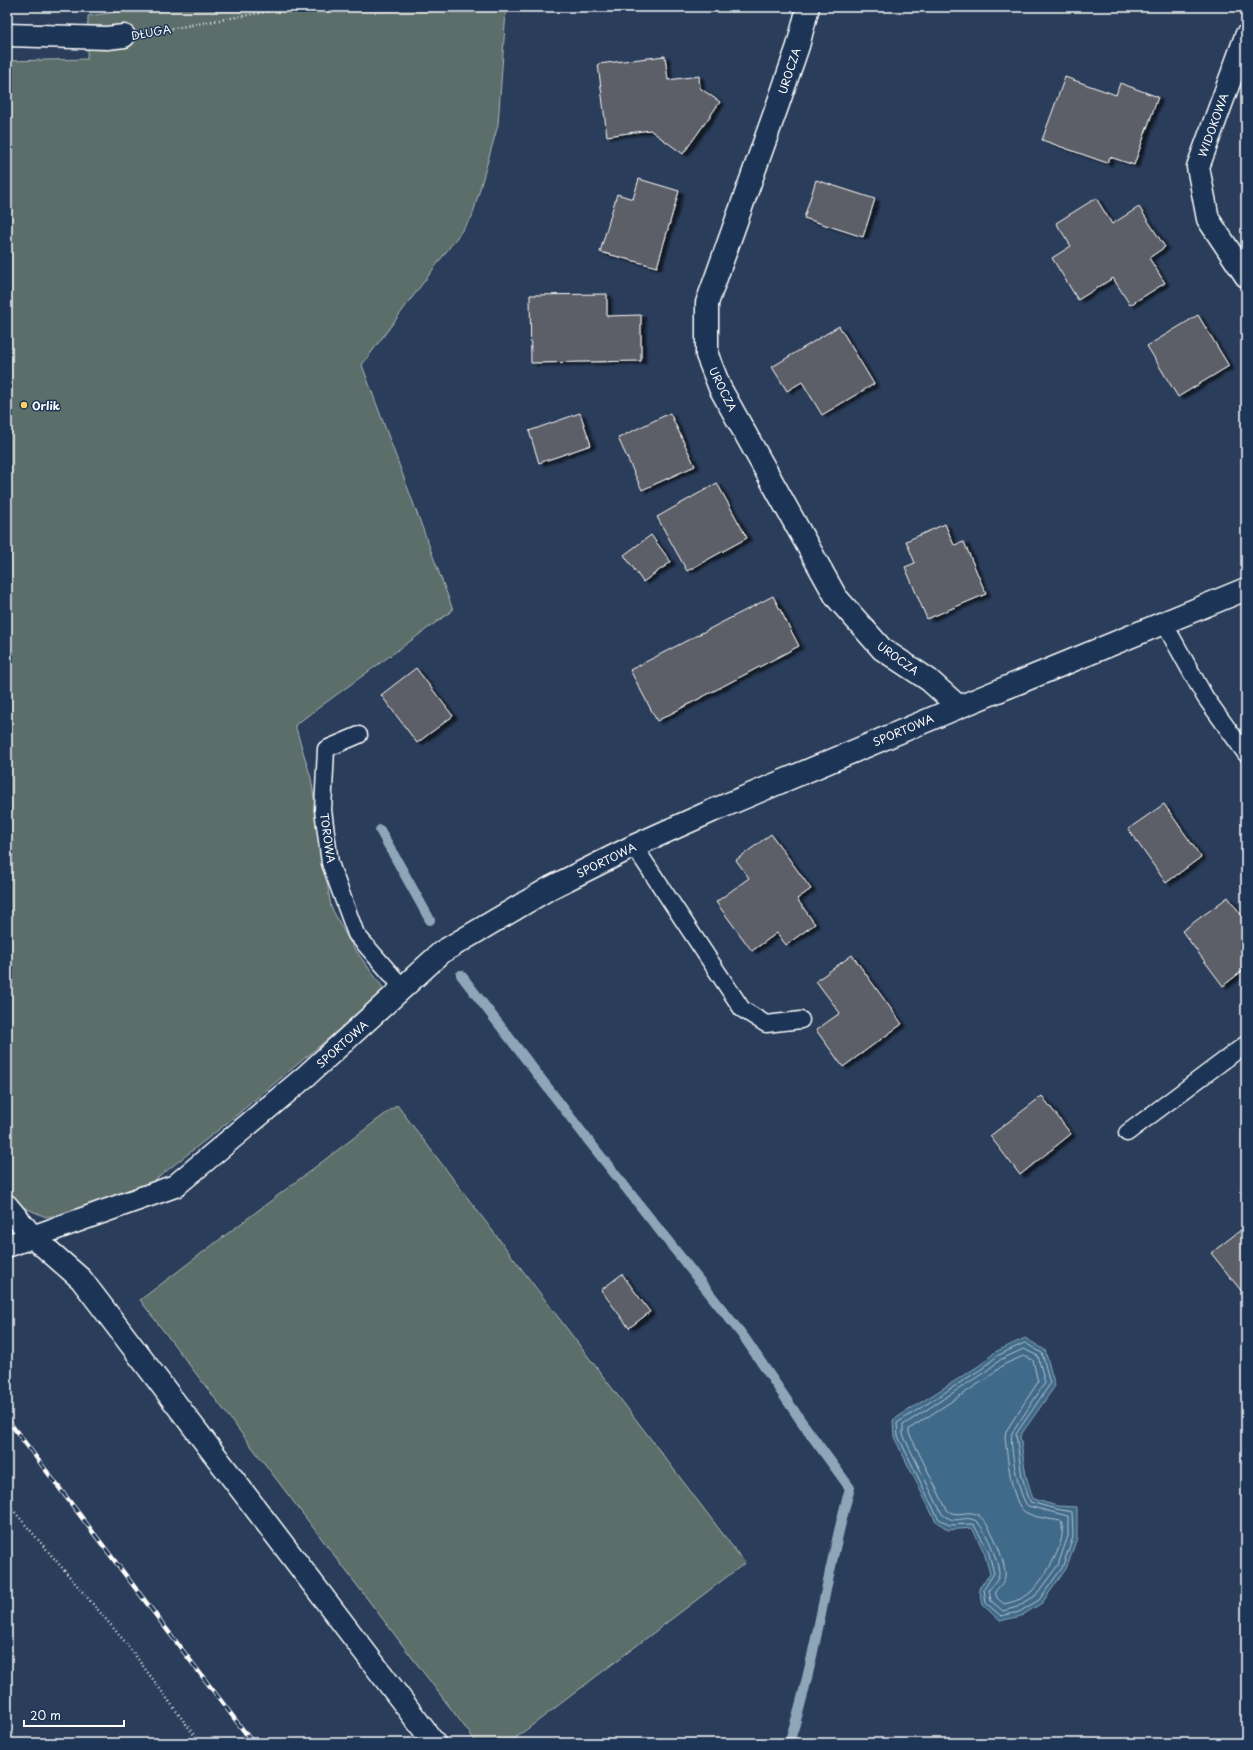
<svg xmlns="http://www.w3.org/2000/svg" width="1253" height="1750" viewBox="0 0 1253 1750" font-family="'Playpen Sans',sans-serif">
<style>
.green{fill:#5b6e6a;stroke:#adb6b4}
.water{fill:#416a89;stroke:#8da6b8}
.lines{fill:none;stroke-linecap:round;stroke-linejoin:round}
.shore{stroke:#b3c3d0;stroke-width:1}
.stream{stroke:#8da6b8;stroke-width:10}
.building{fill:#5d5f67;stroke:#fff;filter:url(#shadow)}
.lane-casing{stroke:#fff;stroke-width:19}
.street-casing{stroke:#fff;stroke-width:25}
.path{stroke:#fff;stroke-width:2.5;stroke-dasharray:1 3;stroke-linecap:butt}
.lane{stroke:#1d3557;stroke-width:16}
.street{stroke:#1d3557;stroke-width:22}
.rail-casing{stroke:#fff;stroke-width:4.5}
.rail{stroke:#1d3557;stroke-width:3;stroke-dasharray:9;stroke-linecap:butt}
.poi-dot{fill:#ffd166;stroke:#1d3557;stroke-width:1.5}
.labels{text-anchor:middle;dominant-baseline:central;stroke-width:3;stroke-linejoin:round;paint-order:stroke}
.street-label{font-size:11px;fill:#fff;stroke:#1d3557}
.poi-label{font-size:11px;font-weight:bold;fill:#fff;stroke:#1d3557;text-anchor:start}
</style>
<defs>
<filter id="shadow"><feDropShadow dx="4.5" dy="2.5" stdDeviation="1" flood-color="#0009"/></filter>
</defs>
<rect width="100%" height="100%" fill="#2a3d5a"/>
<filter id="ink" filterUnits="userSpaceOnUse"><feTurbulence type="fractalNoise" baseFrequency=".025" numOctaves="2"/><feDisplacementMap in="SourceGraphic" scale="8" xChannelSelector="R" yChannelSelector="G"/><feConvolveMatrix kernelMatrix="1 2 1 2 8 2 1 2 1" color-interpolation-filters="sRGB"/></filter>
<g filter="url(#ink)">
<path class="green" d="M152,7H507L506,11L498,125L472,217L362,365L453,610L295,725L311,778L331,907L351,944L384,989L329,1038L227,1123L145,1188L90,1210L46,1217L25,1208L7,1192V61L87,59L88,16Z
M397,1105L745,1563L509,1743H477L140,1300Z"/>
<path class="water" d="M1025,1338L1045,1350L1055,1386L1020,1436L1026,1476L1033,1499L1057,1506L1077,1507V1538L1066,1569L1042,1603L1021,1616L1000,1621L983,1605L979,1588L990,1574L984,1552L972,1528L948,1530L935,1520L894,1437L893,1420L980,1365L995,1352Z"/>
<g class="lines">
<path class="shore" d="M1025,1343L1042,1353L1050,1384L1016,1434L1022,1477L1030,1502L1056,1509L1072,1512L1073,1537L1062,1568L1039,1600L1019,1612L1001,1616L986,1603L984,1589L994,1573L988,1550L974,1525L971,1524L949,1525L938,1518L898,1436L897,1423L983,1368L997,1356Z
M1024,1349L1038,1356L1045,1383L1012,1433C1009,1445 1019,1498 1028,1506L1068,1516V1536L1058,1565L1035,1596L1017,1607L1003,1611L991,1601L989,1590C992,1586 998,1580 999,1575C1000,1565 984,1523 974,1520C961,1515 957,1526 942,1514L903,1435V1425L985,1372L1000,1360Z
M1024,1356L1033,1360L1038,1382L1006,1431L1005,1437C1007,1453 1011,1503 1025,1512C1035,1518 1050,1519 1061,1521C1068,1542 1046,1576 1032,1591C1025,1598 1014,1602 1004,1604L997,1598L995,1592C998,1587 1004,1583 1005,1577C1007,1564 989,1518 976,1514C966,1510 956,1518 947,1510L909,1433V1429L989,1377L1003,1365Z"/>
<path class="stream" d="M380,830L430,920
M461,975L588,1140L744,1337L801,1421L850,1488C826,1572 816,1660 789,1743"/>
</g>
<path class="building" d="M665,56L668,80L699,76L700,88L720,102L683,154L650,130L607,136L598,64Z
M1065,77L1116,95L1120,83L1158,97L1134,165L1110,157L1107,163L1042,140Z
M639,179L679,191L657,267L600,252L617,194L633,199Z
M816,180L875,199L863,237L804,218Z
M1096,198L1112,224L1139,207L1165,247L1149,258L1165,283L1130,305L1113,278L1078,300L1052,258L1071,246L1056,223Z
M607,294V316L641,315V361L531,363L530,295Z
M1198,315L1229,366L1178,397L1147,346Z
M839,326L874,384L822,415L802,382L787,391L772,367Z
M580,413L591,445L539,463L529,431Z
M670,413L695,466L642,490L618,438Z
M717,483L747,538L687,571L657,517Z
M945,524L954,545L964,542L986,594L927,619L905,567L915,563L906,541Z
M651,535L671,562L643,582L624,555Z
M773,596L799,646L657,721L630,670Z
M416,668L453,716L417,743L381,695Z
M1164,804L1201,857L1166,883L1128,829Z
M771,834L811,889L797,899L815,924L786,945L777,933L752,951L716,902L749,878L736,860Z
M1228,897L1246,921V968L1223,986L1182,931Z
M852,955L902,1024L843,1067L816,1030L840,1013L816,981Z
M1042,1096L1071,1134L1020,1175L990,1136Z
M1246,1226V1290L1243,1293L1211,1253Z
M622,1274L650,1312L629,1328L601,1290Z"/>
<g class="lines">
<defs>
<path id="lane" d="M1164,623L1205,697L1246,754
M359,735L326,749L323,810L330,863L356,934L403,988
M634,846L742,1009L766,1024L801,1020
M1127,1133L1246,1044"/>
<path id="street" d="M808,7L798,46L778,104L707,303V355L720,388L836,597L882,649L929,680L959,707
M7,35L107,38L124,36
M1246,36L1198,167L1208,219L1246,276
M7,1206L33,1237L81,1279L434,1743
M7,1246L175,1186L306,1076L442,952L550,888L634,846L712,811L959,707L1246,589"/>
</defs>
<use href="#lane" class="lane-casing"/>
<use href="#street" class="street-casing"/>
<path class="path" d="M152,32L293,7
M7,1503L126,1643L200,1743"/>
<use href="#lane" class="lane"/>
<use href="#street" class="street"/>
<defs>
<path id="rail" d="M7,1419L253,1743"/>
</defs>
<use href="#rail" class="rail-casing"/>
<use href="#rail" class="rail"/>
</g>
</g>
<circle class="poi-dot" cx="24" cy="405" r="4"/>
<g class="labels">
<g class="street-label">
<text transform="translate(151 32) rotate(-10)">DŁUGA</text>
<text transform="translate(789 71) rotate(-72)">UROCZA</text>
<text transform="translate(1213 125) rotate(-70)">WIDOKOWA</text>
<text transform="translate(723 389) rotate(64)">UROCZA</text>
<text transform="translate(898 658) rotate(36)">UROCZA</text>
<text transform="translate(903 730) rotate(-23)">SPORTOWA</text>
<text transform="translate(328 838) rotate(82)">TOROWA</text>
<text transform="translate(606 860) rotate(-26)">SPORTOWA</text>
<text transform="translate(342 1044) rotate(-42)">SPORTOWA</text>
</g>
<g class="poi-label">
<text x="32" y="405">Orlik</text>
</g>
</g>
<rect width="1253" height="1750" fill="none" stroke="#1d3557" stroke-width="24"/>
<rect x="12" y="12" width="1229" height="1726" fill="none" stroke="#fff" stroke-width="1.5" filter="url(#ink)"/>
<path d="M24 1720v6h100v-6" fill="none" stroke="#ffffff" stroke-width="2"/>
<text x="30" y="1720" font-size="12" fill="#ffffff" stroke="#1d3557" stroke-width="3" paint-order="stroke">20 m</text>
</svg>
